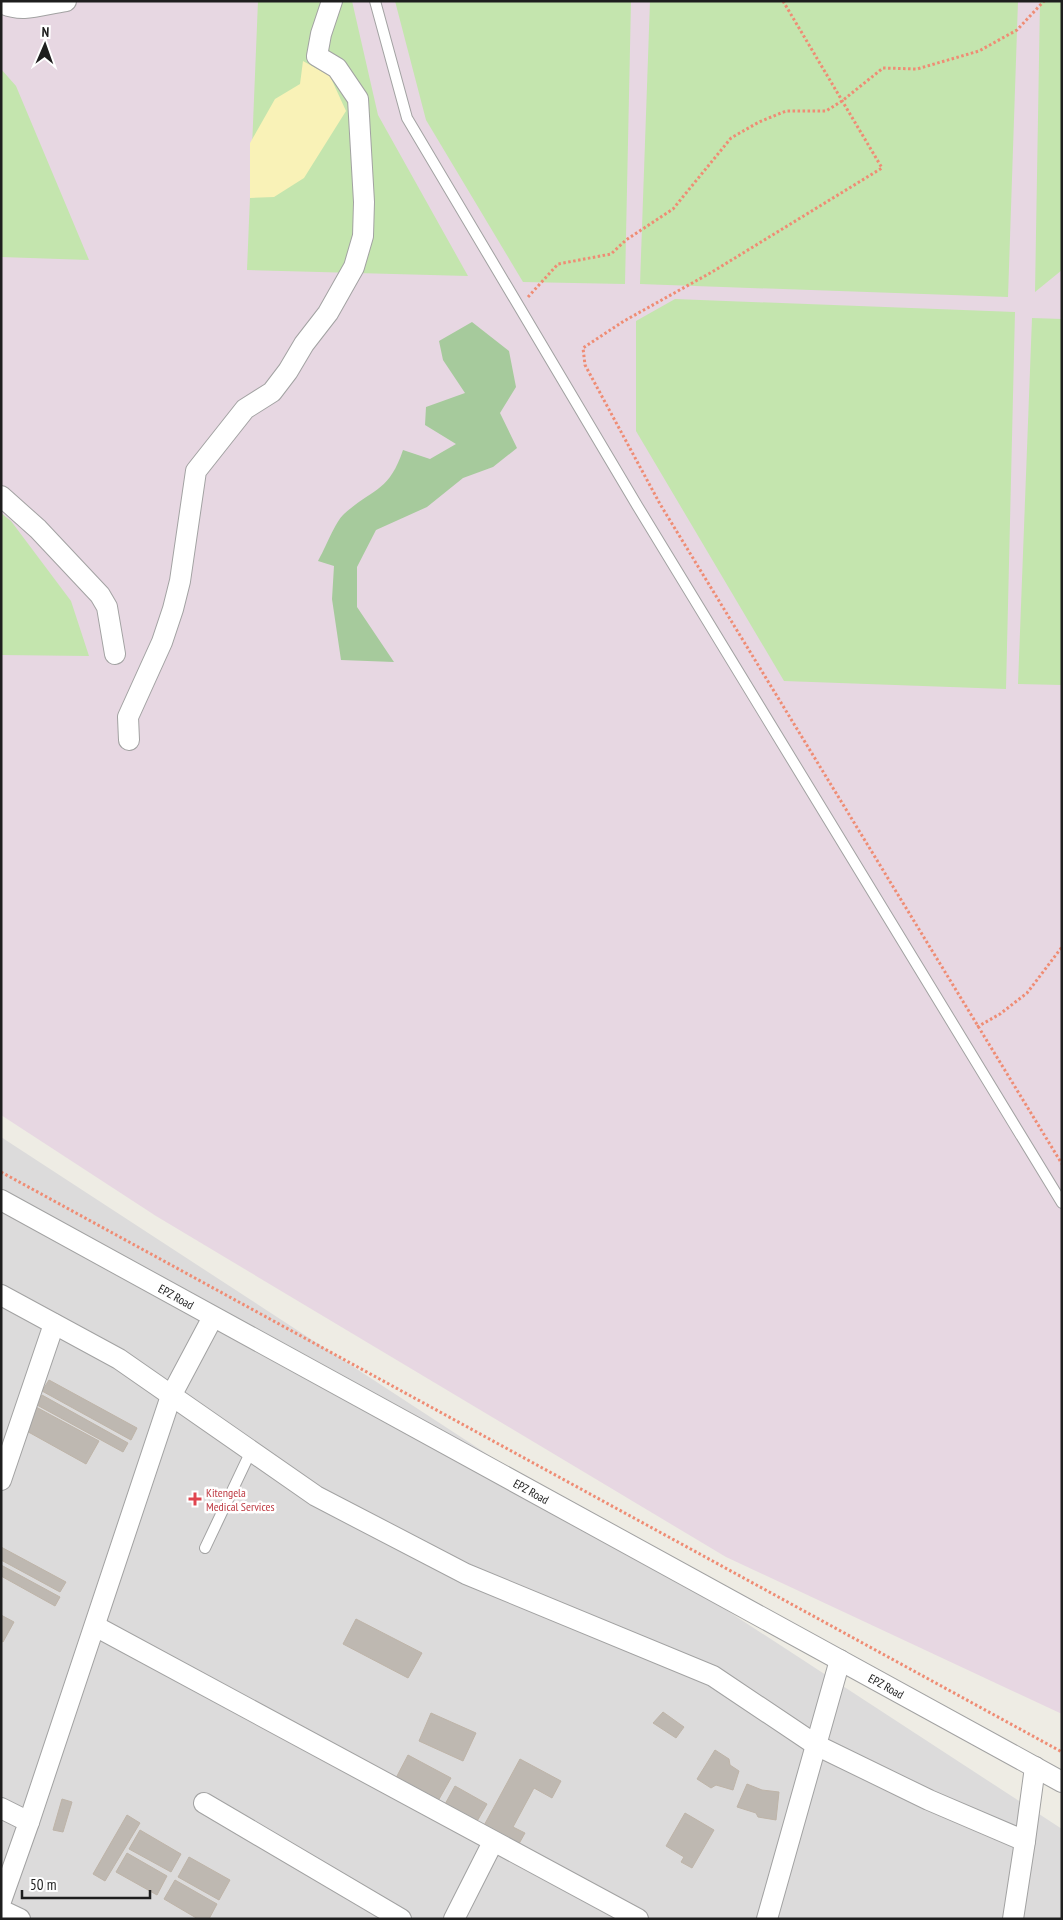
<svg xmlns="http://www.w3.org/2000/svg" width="1063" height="1920" viewBox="0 0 1063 1920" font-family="'PT Sans Narrow',sans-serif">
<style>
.residential{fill:#dcdbdb}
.industrial{fill:#e7d7e2}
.grass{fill:#c4e5ae}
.forest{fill:#a6ca9c}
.sand{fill:#f9f2b7}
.building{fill:#beb8b1;stroke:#beb4a8}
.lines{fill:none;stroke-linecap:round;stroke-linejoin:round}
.lane-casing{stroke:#a2a2a2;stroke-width:12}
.street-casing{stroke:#a2a2a2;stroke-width:22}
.path{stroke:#ef8c74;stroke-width:3;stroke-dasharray:2.5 2.5;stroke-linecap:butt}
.lane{stroke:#fff;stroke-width:10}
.street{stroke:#fff;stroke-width:20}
.health-dot{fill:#e0444e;stroke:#fff;stroke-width:2}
.labels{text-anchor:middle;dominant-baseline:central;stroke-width:5;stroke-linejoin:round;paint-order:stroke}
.street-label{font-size:12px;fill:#1e1e1e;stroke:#fff}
.health-label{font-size:12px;fill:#be3a42;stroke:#fff;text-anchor:start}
</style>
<rect width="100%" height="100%" fill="#eeece4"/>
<path class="residential" d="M1,1137L1062,1829V1919H1Z"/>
<path class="industrial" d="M1,1H1062V1714L726,1557L156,1216L1,1115Z"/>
<path class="grass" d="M258,1H352L378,115L468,276L247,270Z
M395,1H631L625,284L523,282L426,120Z
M650,1H1018L1008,297L640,284Z
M1040,1H1062V270L1035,292Z
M1,69L16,86L89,260L1,257Z
M675,299L1015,312L1006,689L784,681L636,431V321Z
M1032,318L1062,319V685L1018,684Z
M1,513L11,521L71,601L89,656L1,655Z"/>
<path class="forest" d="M472,322L509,351L516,387L500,413L517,448L493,467L463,478L427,507L376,530L357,567V607L394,662L341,660L332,599L334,566L318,561C325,549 335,522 344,514C373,488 389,492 403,450L430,459L456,444L425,425L426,407L465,393L443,360L439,341Z"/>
<path class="sand" d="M303,61L330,76L346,111L304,178L274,197L250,198V143L275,99L300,84Z"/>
<path class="building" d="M49,1380L137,1428L131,1440L42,1391Z
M42,1395L128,1443L123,1452L37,1405Z
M36,1407L99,1441L86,1464L23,1429Z
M1,1547L66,1582L60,1592L1,1560Z
M1,1565L60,1597L55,1606L1,1576Z
M1,1615L14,1622L3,1642L1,1641Z
M356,1619L422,1653L408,1678L343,1644Z
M663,1712L684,1727L676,1738L653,1723Z
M431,1713L476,1733L463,1761L419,1741Z
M715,1750L729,1759L730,1765L739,1771L733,1790L716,1785L711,1788L697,1779Z
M408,1755L451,1778L438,1801L396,1778Z
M520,1759L561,1781L552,1798L534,1788L513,1827L525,1833L516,1849L481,1831Z
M747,1784L762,1790L779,1792L776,1820L758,1817L756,1813L737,1807Z
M455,1786L487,1804L476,1823L444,1806Z
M62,1799L72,1802L63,1832L53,1830Z
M685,1813L714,1830L692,1868L681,1862L684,1857L666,1846Z
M127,1815L140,1823L105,1881L93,1874Z
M140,1830L181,1854L171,1872L129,1849Z
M127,1853L167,1876L157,1895L116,1872Z
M189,1857L230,1880L219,1900L178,1877Z
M175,1880L217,1904L209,1919H198L164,1899Z"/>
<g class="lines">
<defs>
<path id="lane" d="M375,1L407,118L638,507L1062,1203
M205,1548L251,1451"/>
<g id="street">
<path d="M1,3C23,14 43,4 66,1"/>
<path d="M1,496L38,529L100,595L107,607L115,654"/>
<path d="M129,740L128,717L162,642L173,609L180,581L196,471L245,409L272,392L288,371L304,344L328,313L354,267L363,236L364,202L358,99L337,68L317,56L321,34L332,1"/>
<path id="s1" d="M1,1200L1062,1782"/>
<path d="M1,1295L119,1359L316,1496L466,1574L713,1676L816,1745L929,1800L1025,1841L1035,1767"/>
<path d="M1,1480L54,1324"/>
<path d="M95,1626L638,1919"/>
<path d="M204,1803L401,1919"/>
<path d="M1,1808L29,1822L1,1901"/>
<path d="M29,1822L171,1396L213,1317"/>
<path d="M1,1910L20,1919"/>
<path d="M454,1919L493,1842"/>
<path d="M767,1919L840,1660"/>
<path d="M1013,1919L1025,1841"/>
</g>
</defs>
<use href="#lane" class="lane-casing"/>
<use href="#street" class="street-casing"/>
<path class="path" d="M783,1L882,168L712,272L624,321L583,348L585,365L660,504L1062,1164
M528,297L558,264L611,254L626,240L673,209L731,138L759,122L786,111H826L842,101L883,68L917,69L979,51L1017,30L1044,1
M977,1027L1000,1014L1027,993L1062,947
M1,1172L1062,1752"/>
<use href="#lane" class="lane"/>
<use href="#street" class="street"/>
</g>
<path class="health-dot" d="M192.5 1491.5h5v5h5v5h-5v5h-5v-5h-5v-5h5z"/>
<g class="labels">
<g class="street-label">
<text stroke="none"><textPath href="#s1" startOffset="200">EPZ Road</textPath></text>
<text stroke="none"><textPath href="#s1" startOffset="605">EPZ Road</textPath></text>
<text stroke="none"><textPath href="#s1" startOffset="1010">EPZ Road</textPath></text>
</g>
<g class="health-label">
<text x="206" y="1492">Kitengela<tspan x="206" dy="14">Medical Services</tspan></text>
</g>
</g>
<rect width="1063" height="1920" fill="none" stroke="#1e1e1e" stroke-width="5"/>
<g transform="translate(45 45) rotate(2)" stroke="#ffffff" stroke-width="4" paint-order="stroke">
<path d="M0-4L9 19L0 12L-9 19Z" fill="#1e1e1e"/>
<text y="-8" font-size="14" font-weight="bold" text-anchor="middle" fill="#1e1e1e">N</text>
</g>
<path d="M22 1890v8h128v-8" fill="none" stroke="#1e1e1e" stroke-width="2.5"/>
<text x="30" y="1890" font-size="15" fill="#1e1e1e" stroke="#ffffff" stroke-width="4" paint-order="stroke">50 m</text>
</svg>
